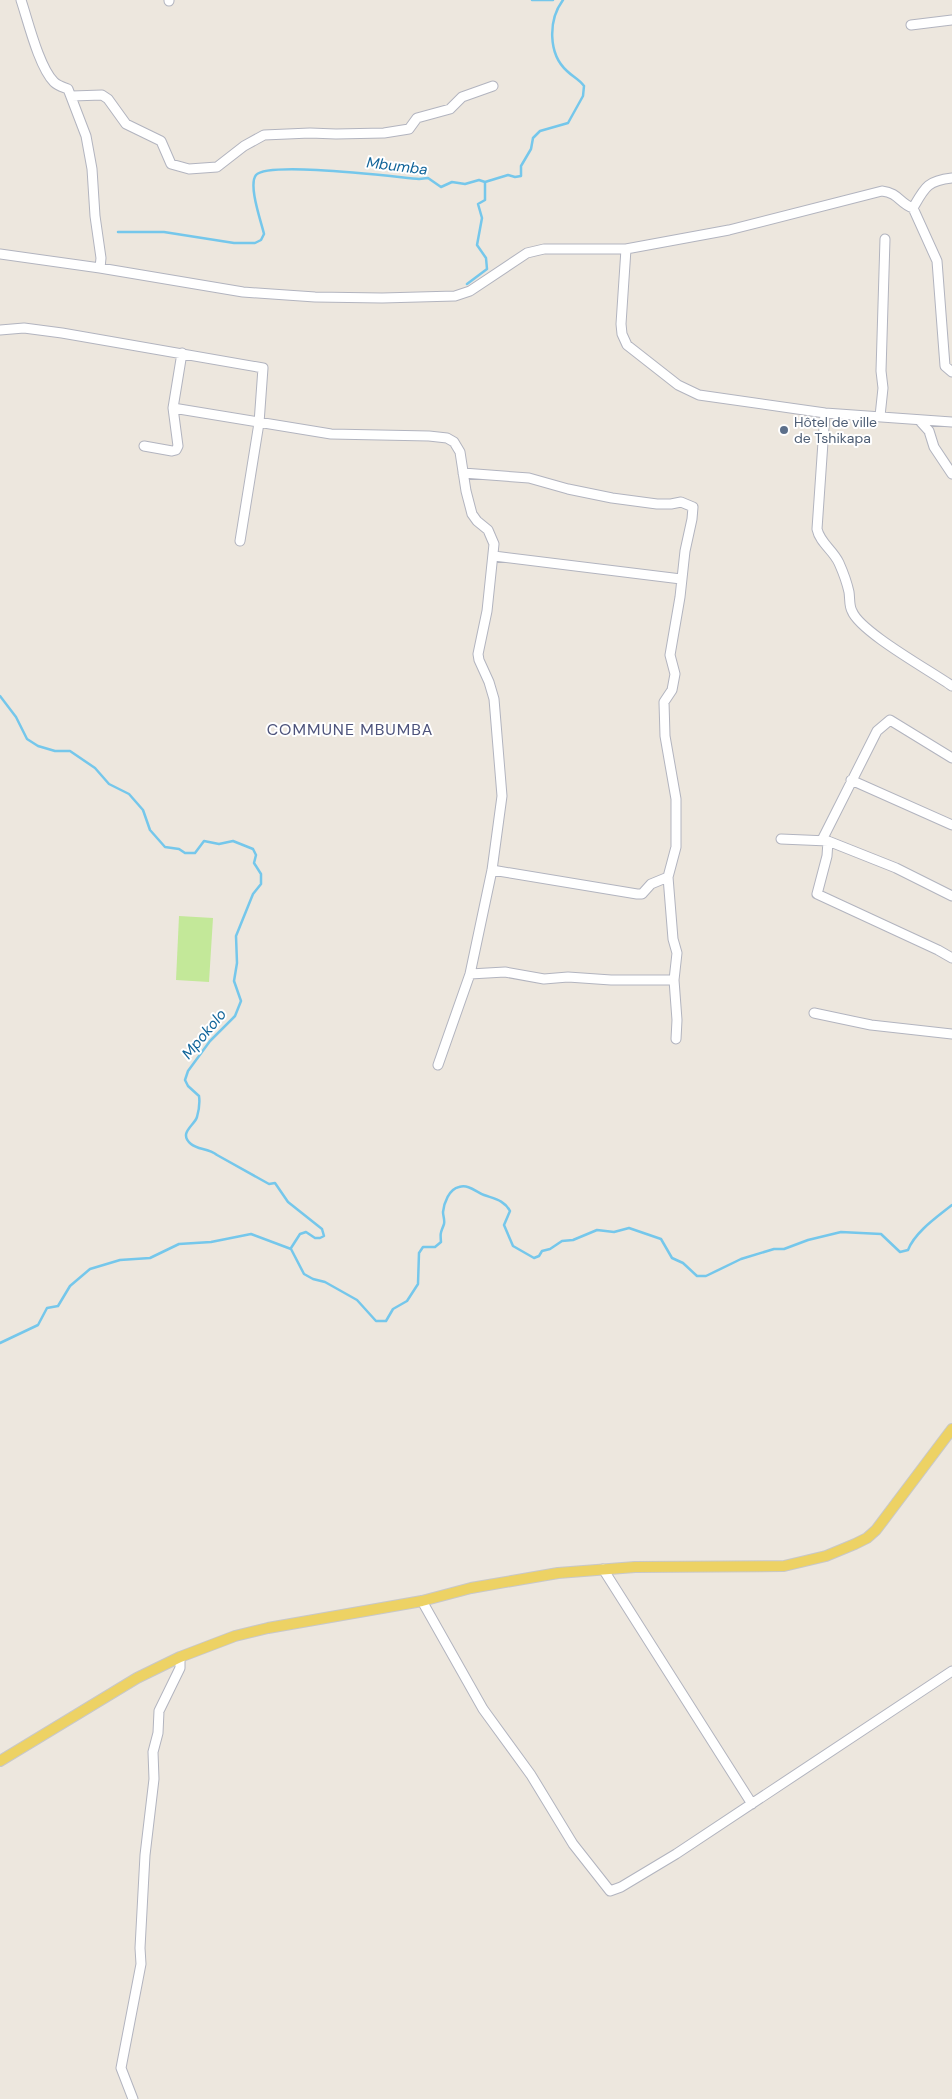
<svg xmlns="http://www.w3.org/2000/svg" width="952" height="2099" viewBox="0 0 952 2099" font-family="'DM Sans',sans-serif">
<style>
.pitch{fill:#c3e899}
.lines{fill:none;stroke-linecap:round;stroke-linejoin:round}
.stream{stroke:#75c7eb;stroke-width:2.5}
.minor-casing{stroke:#b2b4bf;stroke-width:11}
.major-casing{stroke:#c8c8c8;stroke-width:12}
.minor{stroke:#fff;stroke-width:9}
.major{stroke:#edd264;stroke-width:10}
.service-dot{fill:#5c6f8a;stroke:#fff;stroke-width:2}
.labels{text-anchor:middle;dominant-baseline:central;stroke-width:4;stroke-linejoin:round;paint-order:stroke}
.service-label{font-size:14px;fill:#4e5e75;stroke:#fff;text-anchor:start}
.water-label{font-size:15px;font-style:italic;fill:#12659a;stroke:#fff}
.quarter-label{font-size:16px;letter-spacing:1px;fill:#4d537b;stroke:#fff}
</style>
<rect width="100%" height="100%" fill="#ede7de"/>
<path class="pitch" d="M179,916L213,918L209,982L176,980Z"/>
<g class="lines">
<path class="stream" d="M532,0H553
M118,232H164L234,243H255L261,240L264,234C261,221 248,185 256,175C269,161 395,177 419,179L428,178L441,187L452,182L465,184L479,180L485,182L508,175L515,177L521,176V166L531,149L533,138L540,131L568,123L583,96L584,86C579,79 573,77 567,71C548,54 548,20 563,0
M467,284L487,269L486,258L477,245L482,218L478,204L485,200V183
M0,696L16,717L27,739L38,746L55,751H70L95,768L109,784L129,794L143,810L150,830L165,847L179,849L185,853H195L204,841L219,844L233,841L253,849L256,855L254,863L261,874V884L253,894L236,936L237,963L234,981L241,1001L235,1016L210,1041L188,1071L185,1080L188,1086L199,1096C200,1103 199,1110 197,1117C194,1126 178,1133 191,1144C198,1150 208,1148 217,1155L269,1184L275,1183L288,1202L322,1229L324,1236L320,1238H315L306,1232L300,1234L291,1248
M0,1343L38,1325L47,1308L58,1306L70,1286L90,1269L120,1260L150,1258L179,1244L211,1242L251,1234L291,1249L304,1274L313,1279L325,1282L357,1300L376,1321H386L393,1309L407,1301L418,1284L419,1253L423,1247H435L441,1242C440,1231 441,1233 444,1224C445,1220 443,1216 443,1212C444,1203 449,1189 459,1187C469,1184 476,1192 484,1195C495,1199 504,1200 510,1211L504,1225L513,1246L534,1258L539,1256L542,1251L550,1249L562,1241L573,1240L597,1230L614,1232L629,1228L661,1239L672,1258L683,1263L697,1276H706L741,1259L774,1249H784L808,1240L841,1232L881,1234L900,1252L908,1250C915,1232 937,1217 952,1205"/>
<defs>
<path id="minor" d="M21,0C28,21 39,67 54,82C58,86 63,87 68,89L86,136L92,169L95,216L101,258L100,268
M169,0V1
M911,25L952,20
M72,96L102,95L108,99L126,124L161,141L171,164L189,169L217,167L244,146L264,135L310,133L336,134L384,133L409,129L417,118L450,109L462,97L493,86
M913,208L937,261L945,366L952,372
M626,249L621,324L622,334L627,345L678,385L699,395L825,413L952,422
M0,254L100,268L243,292L315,297L382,298L455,296L470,291L527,253L544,249H626L729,230L882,191C899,193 899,203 913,208C925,187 927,181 952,178
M0,330L24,328L62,333L263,368L259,423L240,541
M173,408L331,434L429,436L447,438L454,442L460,452L466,491L472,514L477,521L488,530L494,544L487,611L478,654L479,660L489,682L494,699L502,796L492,870L470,974L438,1065
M825,413L817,529C820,543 833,550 839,563C843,572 847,583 849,592C850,598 849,606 852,611C860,632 931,671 952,686
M880,416L883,388L881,371L885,239
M920,421L929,431L934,447L952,474
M144,446L172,451L176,450L178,446L173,408L182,353
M463,473L529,478L568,489L612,498L657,504H671L681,502L693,507L692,519L685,551L680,597L670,655L675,674L672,690L664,702L665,736L676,799V847L668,877L673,939L677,953L674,980L677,1020L676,1039
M494,556L681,579
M851,780L952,825
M781,839L828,841L896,868L952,896
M822,840L877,731L890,720L952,758
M828,841L827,856L817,894L938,950L952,958
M492,870L637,894H642L651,884L668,877
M470,974L505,972L544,979L568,977L611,980H674
M814,1013L871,1025L952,1034
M603,1569L752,1804
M422,1601L483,1709L531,1775L573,1844L610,1891L621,1887L676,1854L952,1671
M133,2099L121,2068L141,1964L140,1948L145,1855L154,1779L153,1752L158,1733L159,1711L180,1668V1657"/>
<path id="major" d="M0,1761L137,1678L180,1657L235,1636L268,1628L422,1601L471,1588L558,1573L635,1567L784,1566L826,1556L855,1544L867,1538L876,1530L952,1429"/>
</defs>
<use href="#minor" class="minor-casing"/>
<use href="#major" class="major-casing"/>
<use href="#minor" class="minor"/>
<use href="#major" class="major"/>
</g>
<circle class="service-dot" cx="784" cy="430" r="5"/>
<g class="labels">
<g class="service-label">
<text x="794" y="422">Hôtel de ville<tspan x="794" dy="16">de Tshikapa</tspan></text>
</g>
<g class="water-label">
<text transform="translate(397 166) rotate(7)">Mbumba</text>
<text transform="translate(204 1034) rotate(-50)">Mpokolo</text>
</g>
<g class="quarter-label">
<text x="350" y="729">COMMUNE MBUMBA</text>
</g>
</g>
</svg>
